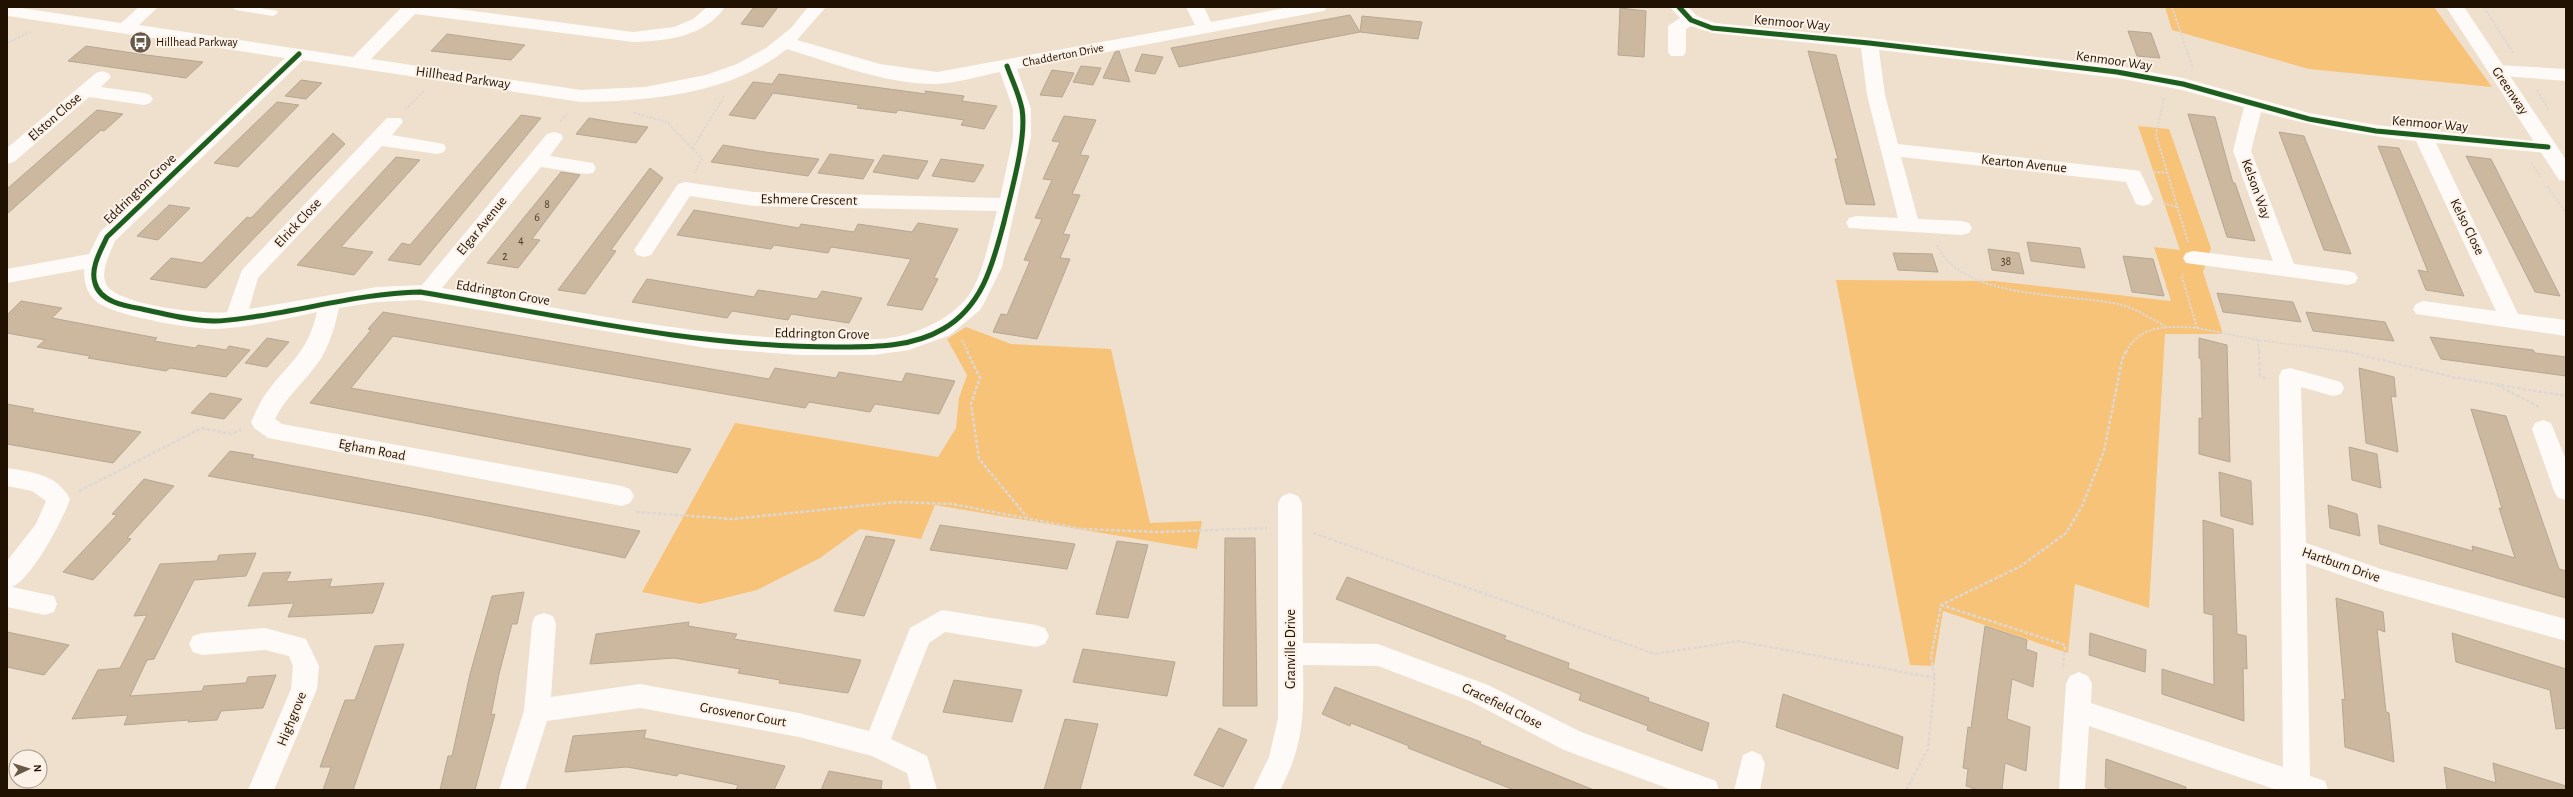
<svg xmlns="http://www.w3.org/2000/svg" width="2573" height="797" viewBox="0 0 2573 797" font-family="'Alegreya Sans',sans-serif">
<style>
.green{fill:#f7c379}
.building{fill:#cbb89e;stroke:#b6a794}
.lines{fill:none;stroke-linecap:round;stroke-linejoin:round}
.path-far1{stroke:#ddd8d3;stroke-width:2;stroke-dasharray:2.5 1.5;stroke-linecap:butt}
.path{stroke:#ddd8d3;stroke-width:2.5;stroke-dasharray:3.5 2;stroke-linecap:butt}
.lane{fill:#fdfaf8;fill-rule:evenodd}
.street{fill:#fdfaf8;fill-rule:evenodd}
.secondary{fill:#fdfaf8;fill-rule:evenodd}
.cycleway-casing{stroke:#fbf1e6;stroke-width:7}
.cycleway{stroke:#1b5e20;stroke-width:5}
.labels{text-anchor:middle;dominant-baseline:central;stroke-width:4;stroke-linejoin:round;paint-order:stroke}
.far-poi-label{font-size:12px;fill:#211100;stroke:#fbf1e6;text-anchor:start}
.far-street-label{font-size:12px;fill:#211100;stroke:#fbf1e6}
.number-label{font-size:12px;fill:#4c3b28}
.street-label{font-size:14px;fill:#211100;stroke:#fbf1e6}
</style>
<rect width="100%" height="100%" fill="#efe0cd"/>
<path class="green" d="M2165,7H2434L2492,87L2309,69L2172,30Z
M2138,126L2169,129L2211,248L2203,272L2223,334H2165L2149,608L2075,584L2068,653L1943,611L1934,666L1910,665L1836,280L1994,281L2171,301L2154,247L2180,250Z
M966,327L1011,344L1111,349L1150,523L1202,521L1197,549L935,505L921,539L860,529L820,558L757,590L700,604L642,592L735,423L938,457L956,428L959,398L967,375L947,339Z"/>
<path class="building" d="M754,7H778L763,27L741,24Z
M1620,8L1646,11L1644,57L1618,55Z
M1350,15L1360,32L1362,16L1422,22L1418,39L1360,32L1179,67L1171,48Z
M2128,31L2151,33L2160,58L2137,56Z
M447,34L496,41L525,45L511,60L431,51Z
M86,46L146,55L203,62L186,78L68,61Z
M1119,51L1130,82L1103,78L1115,52Z
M1808,51L1836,55L1875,205L1846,204L1835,159H1838Z
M1142,54L1163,57L1155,74L1135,71Z
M1081,66L1101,68L1093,85L1073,82Z
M1052,70L1074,73L1062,97L1040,95Z
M779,74L926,94L925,91L964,96L962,101L997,106L984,129L961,125L964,120L898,110L896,113L857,108L859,105L773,93L755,119L729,115L753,82L772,84Z
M301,80L322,83L306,99L285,96Z
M277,102L299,105L238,167L214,163Z
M97,110L123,114L104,131L101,130L7,214V189Z
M2188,114L2215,117L2233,183H2235L2255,241L2227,237Z
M521,115L541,118L420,265L388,260L402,243L410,245Z
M1064,116L1096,120L1080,155L1089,156L1072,194L1080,195L1063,234L1070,235L1060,258L1070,259L1037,339L993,332L1001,314L1007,315L1030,261L1024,260L1042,219L1035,218L1052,180L1043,179L1060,142L1052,141Z
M589,118L618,123L648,127L636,143L576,134Z
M2279,132L2304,136L2351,254L2324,250Z
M333,133L345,144L206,288L150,279L171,258L202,263L247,217L251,218Z
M723,145L765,152L819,159L808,176L711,162Z
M2378,146L2399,148L2464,296L2426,290L2418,270L2428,272Z
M830,154L874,160L863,179L818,173Z
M883,155L928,161L918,179L873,172Z
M2466,156L2491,159L2560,296L2535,292Z
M396,157L420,160L341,247L373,252L354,275L297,265Z
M941,159L984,165L974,182L932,176Z
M650,168L663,178L611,250L616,251L585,294L558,290Z
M561,172L580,175L532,239L540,240L518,268L487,263Z
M169,205L190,208L158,240L137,236Z
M694,210L799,228L801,224L854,232L858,224L912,232L918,223L958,229L934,278L938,279L922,310L887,305L911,259L831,247L828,253L774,245L771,249L677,235Z
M2027,242L2080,248L2085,268L2031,261Z
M1988,249L2019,253L2024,274L1992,270Z
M1893,253L1932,254L1938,272L1898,270Z
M2123,256L2153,259L2164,296L2132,292Z
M647,279L754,297L758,290L817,299L822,291L862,298L849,323L791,314L788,320L732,311L727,318L632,302Z
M2217,293L2293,302L2301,322L2223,312Z
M21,301L62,308L52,318L157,338L154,341L195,348L198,345L226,350L229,346L250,350L226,377L170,368L166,371L88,358L90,356L37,347L45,340L7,333V315Z
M383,312L769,379L775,368L836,378L839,372L902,382L906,373L955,381L939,414L875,404L870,412L809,402L805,408L393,336L351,388L691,449L677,473L310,403L371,330L368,329Z
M2306,312L2385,322L2394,341L2313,331Z
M2430,337L2533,350L2535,353L2566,357V376L2441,359Z
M267,338L289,342L267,367L245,363Z
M2199,338L2227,345L2230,462L2199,454V418L2202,419L2201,359L2199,358Z
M2359,368L2394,377L2396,397L2391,396L2398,452L2366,443Z
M210,393L242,399L224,419L191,413Z
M7,404L34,409L32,412L141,432L113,463L7,444Z
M2471,409L2506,416L2559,569L2566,571V598L2380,544L2378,525L2473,551L2472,546L2515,558L2499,508L2502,509L2495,485Z
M2349,447L2377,454L2381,488L2352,480Z
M230,451L254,455L252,458L640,531L625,558L428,516L208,476Z
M2219,472L2251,481L2253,525L2221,516Z
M144,479L174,486L127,538L131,539L93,580L63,572L117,515L112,514Z
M2328,505L2357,514L2360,536L2330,528Z
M2203,520L2233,529L2237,634L2246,636L2247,669L2243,668L2244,721L2162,694V669L2214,685L2213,615L2204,613Z
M940,525L1009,535L1075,544L1067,569L930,550Z
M866,536L895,540L864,616L834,611Z
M1225,538H1255L1257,706H1223Z
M1117,541L1148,545L1128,618L1096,614Z
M256,553L246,576L194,580L154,659L147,660L130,696L202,691L204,686L246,683L248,677L276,675L263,708L221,711L217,720L188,722L189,720L124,725L128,715L72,719L98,670L120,668L147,615L134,616L160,564L217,561L219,555Z
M291,572L286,582L332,579L329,587L384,583L373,613L288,617L294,603L248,606L263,573Z
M1347,577L1506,636L1504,639L1569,663L1568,668L1649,698L1648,701L1709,723L1702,751L1647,730L1648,726L1579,700L1581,694L1336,599Z
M524,592L517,624H512L499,674L491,715L495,714L475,790H440L448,756H452L470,674L492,596Z
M2336,598L2383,612L2385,632L2377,629L2386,712L2389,713L2394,762L2345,747L2342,699L2345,700Z
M689,622L688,626L737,634L734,639L861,660L848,693L779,683L780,680L738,673L740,669L674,658L590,664L596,634Z
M1985,626L2027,640L2026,649L2037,653L2033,687L2012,679L2007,719L2030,727L2026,771L2005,763L2002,790H1978L1966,786L1968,769L1963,768L1968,727L1971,728Z
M7,632L69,645L44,675L7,667Z
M2090,633L2146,650L2145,672L2089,655Z
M2452,633L2566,669V728L2556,729L2550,690L2456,662Z
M404,644L353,790H323L331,767H320L345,700H355L375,646Z
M1083,649L1175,662L1167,696L1073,682Z
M954,680L1022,690L1012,722L943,712Z
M1335,687L1481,742L1480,744L1594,790H1514L1408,748L1409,746L1351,723L1350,726L1322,714Z
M1783,694L1903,737L1898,769L1776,727Z
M1065,719L1098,724L1080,790H1044Z
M1219,728L1247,740L1223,787L1194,775Z
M646,730L644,738L785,766L774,790H736L738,785L679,773L677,776L627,767L565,772L573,736Z
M2106,759L2186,787V790H2113L2105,787Z
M2493,763L2566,786L2565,790H2447L2444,767L2496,783Z
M829,771L882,781L881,790H821Z"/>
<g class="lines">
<path class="path-far1" d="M2172,7L2193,68
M2484,7L2514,54
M7,43L30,32
M2537,90L2548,109
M2164,98L2156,135L2188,242
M405,110L425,90
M634,113L667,122L702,159L694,173
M560,122L568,112
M692,149L725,95
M2531,163L2541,177
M2154,172L2167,173
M2547,186L2566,213
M2163,203L2177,207
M1937,245C1962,300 2066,293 2118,304C2134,307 2151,319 2165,326
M2197,328L2258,340L2349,352
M962,340L968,352
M2258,340L2259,352
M2126,352C2140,324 2169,326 2197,328L2182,277L2184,274"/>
<path class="path" d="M967,351L980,378L971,404L979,459L1027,517
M2259,351L2260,376L2267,379
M2345,351L2453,377L2566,396
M2497,385L2541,408
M79,491L202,428L231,434L241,430
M636,512L732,519L898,502L952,504L1081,529L1159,532L1267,528
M1313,533L1655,654L1738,641L1935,678L1931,657L1941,605L2021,566L2066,533L2082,506L2104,451L2122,360L2126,351
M1941,605L2065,645L2063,668
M1906,790L1928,749L1935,678"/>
<path class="lane" d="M231,7H255L277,11L278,13L273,16L236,10Z"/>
<path class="street" d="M15,7L121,23L139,7H158L139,25L353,57L402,7H443L633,32L674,27L693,19L707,7H725C704,37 667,41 633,42L415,14L371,59L581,90L645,87L706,75L737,64L766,48L791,28L808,7H826L797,40L880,64L937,72L1195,25L1186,7H1204L1211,22L1290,7H1327L1324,11L1318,12L1017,69L1031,109V137L1002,267L983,305L980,310L950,335L909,350L874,355H800L706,348L420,300L377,302L339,308C335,326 330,344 320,360C306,381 286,396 275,419L282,424L622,486L630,489L634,496L630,503L622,506L268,438L254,428L251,422C256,412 260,401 267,392C291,360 307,354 317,312C285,319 251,327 218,329C195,330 114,316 97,302C86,293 84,282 84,269L7,283V269L89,254L100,232L285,58L8,16V8ZM787,49C832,63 889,85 937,84C957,83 980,76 1000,72L1013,109V137L1000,198L754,192L685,182L678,184L634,250L637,255L644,257L651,255L690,196L754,206L997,211C990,236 982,282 965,300C950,317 928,328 908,334C882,342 852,339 826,339C697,339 569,309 442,288L541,167L586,174L593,173L596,168L593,163L550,156L563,138L561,134L554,132L547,134L422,285L377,287L249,309L258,278L382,146L437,154L444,152L446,148L444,144L392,135L403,122L401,118H387L242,270L227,312C206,315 115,305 106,284C100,271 110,253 115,241L303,60L581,102C650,101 731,94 787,49Z
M1670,7H1688L1697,16L1715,23L1869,38L2117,66L2183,78L2309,113L2376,125L2555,143L2557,147L2555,151L2548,153L2436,143L2518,314L2566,320V336L2416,314L2413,309L2416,304L2423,301L2496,311L2416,141C2363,136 2312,126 2261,112L2251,151L2294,264L2348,271L2355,273L2358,278L2355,283L2348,285L2186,263L2183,258L2186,253L2193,251L2273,261L2233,151L2244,107L2182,90L2117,78L1879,50L1885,95L1898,144L2133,170L2140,171L2153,199L2150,204L2143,206L2136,204L2126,182L1901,157L1918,219L1962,221L1969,223L1972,228L1969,233L1962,235L1849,228L1846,223L1849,218L1856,216L1898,218L1867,95L1861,48L1712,33L1691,26L1686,29V52L1683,56H1671L1668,52V26L1680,18Z
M2497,65L2566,69V81L2491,75L2488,71L2491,67Z
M102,71L108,73L111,77L101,87L144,93L150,95L153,99L150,103L144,105L89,97L14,162L7,164V148L96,73Z
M2290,368L2341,382L2344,388L2341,394L2333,396L2301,387L2306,543L2384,570L2566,619V641L2384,590L2306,563L2310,776L2325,781L2328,790H2277L2089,726L2085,790H2059L2066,684L2070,676L2079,672L2088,676L2092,684L2091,703L2283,767L2279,376L2282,370Z
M2543,420L2551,423L2566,460V500L2558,498L2554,491L2532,429L2535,423Z
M7,468C32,472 57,474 70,499C64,518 31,580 12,587L54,596L57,604L54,612L45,615L7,607V561L36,524L46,501L32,491L7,486Z
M1290,493L1298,496L1302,503L1303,643L1378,644L1488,685L1581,732L1716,781L1719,790H1672L1564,750L1470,701L1378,666L1303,665C1304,715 1304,745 1280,790H1253L1269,757L1278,718V503L1282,496Z
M942,610L1036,625L1045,628L1049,636L1045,644L1036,647L945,632L929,643L891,739L927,756L937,790H911L907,773L872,756L799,737L640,708L547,721L525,790H499L524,711L532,624L535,616L544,613L553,616L556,624L551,697L640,684L799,713L869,731L910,628Z
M265,628L306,639L319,666L317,689L274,790H248L291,689L293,666L289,656L265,650L202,655L193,652L189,644L193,636L202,633Z
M1752,751L1761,755L1765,764L1760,790H1734L1743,755Z"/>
<path class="secondary" d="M2446,7H2464L2566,160V181L2559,180Z"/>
<defs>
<path id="cycleway" d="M1679,7L1691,20L1712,28L1869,43L2117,72L2183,84L2309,119L2376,131L2548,147
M299,54L107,237C101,250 90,268 95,283C100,302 125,306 142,309C166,314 190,321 214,321C229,321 244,318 259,316C313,308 365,293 420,292C557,315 695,347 835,347C871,347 911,348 943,329C983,306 993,263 1004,222C1011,192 1027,138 1022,109C1019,94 1012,80 1007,66"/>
</defs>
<use href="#cycleway" class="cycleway-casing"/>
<use href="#cycleway" class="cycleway"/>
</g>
<defs>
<symbol id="bus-disc" viewBox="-11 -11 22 22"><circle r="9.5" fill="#695948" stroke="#fbf1e6"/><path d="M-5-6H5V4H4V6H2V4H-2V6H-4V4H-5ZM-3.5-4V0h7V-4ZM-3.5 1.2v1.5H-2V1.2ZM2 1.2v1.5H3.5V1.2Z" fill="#fff"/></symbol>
</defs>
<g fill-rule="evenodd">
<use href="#bus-disc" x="128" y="30" width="25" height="25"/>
</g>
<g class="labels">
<g class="far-poi-label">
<text x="156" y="42">Hillhead Parkway</text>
</g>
<g class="far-street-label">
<text transform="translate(1063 55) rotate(-11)">Chadderton Drive</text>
</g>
<g class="number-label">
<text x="547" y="204">8</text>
<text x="537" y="217">6</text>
<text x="521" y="240">4</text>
<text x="505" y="256">2</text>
<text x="2006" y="261">38</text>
</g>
<g class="street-label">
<text transform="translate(1792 23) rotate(5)">Kenmoor Way</text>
<text transform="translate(2114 61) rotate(8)">Kenmoor Way</text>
<text transform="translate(463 78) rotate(8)">Hillhead Parkway</text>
<text transform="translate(2510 91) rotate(56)">Greenway</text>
<text transform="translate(55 117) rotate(-41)">Elston Close</text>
<text transform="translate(2430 124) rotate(5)">Kenmoor Way</text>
<text transform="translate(2024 164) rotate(6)">Kearton Avenue</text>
<text transform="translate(140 189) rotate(-44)">Eddrington Grove</text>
<text transform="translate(2256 189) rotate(70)">Kelson Way</text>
<text transform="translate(809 200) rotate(1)">Eshmere Crescent</text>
<text transform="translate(298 223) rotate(-47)">Elrick Close</text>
<text transform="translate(482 226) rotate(-51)">Elgar Avenue</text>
<text transform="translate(2467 227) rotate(64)">Kelso Close</text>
<text transform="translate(503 293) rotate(10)">Eddrington Grove</text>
<text transform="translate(822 334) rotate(1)">Eddrington Grove</text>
<text transform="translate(372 450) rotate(11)">Egham Road</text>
<text transform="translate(2341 565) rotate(19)">Hartburn Drive</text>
<text transform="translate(1291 649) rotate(-90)">Granville Drive</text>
<text transform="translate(1502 706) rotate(26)">Gracefield Close</text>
<text transform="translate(743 715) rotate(10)">Grosvenor Court</text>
<text transform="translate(292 719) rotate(-68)">Highgrove</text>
</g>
</g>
<rect width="2573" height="797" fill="none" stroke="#211100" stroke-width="16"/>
<g transform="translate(28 769) rotate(86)"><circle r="19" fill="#fbf1e6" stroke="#a4978a"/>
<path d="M0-3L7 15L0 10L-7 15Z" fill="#695948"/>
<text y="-6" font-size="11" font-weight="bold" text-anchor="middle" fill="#211100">N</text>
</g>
</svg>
